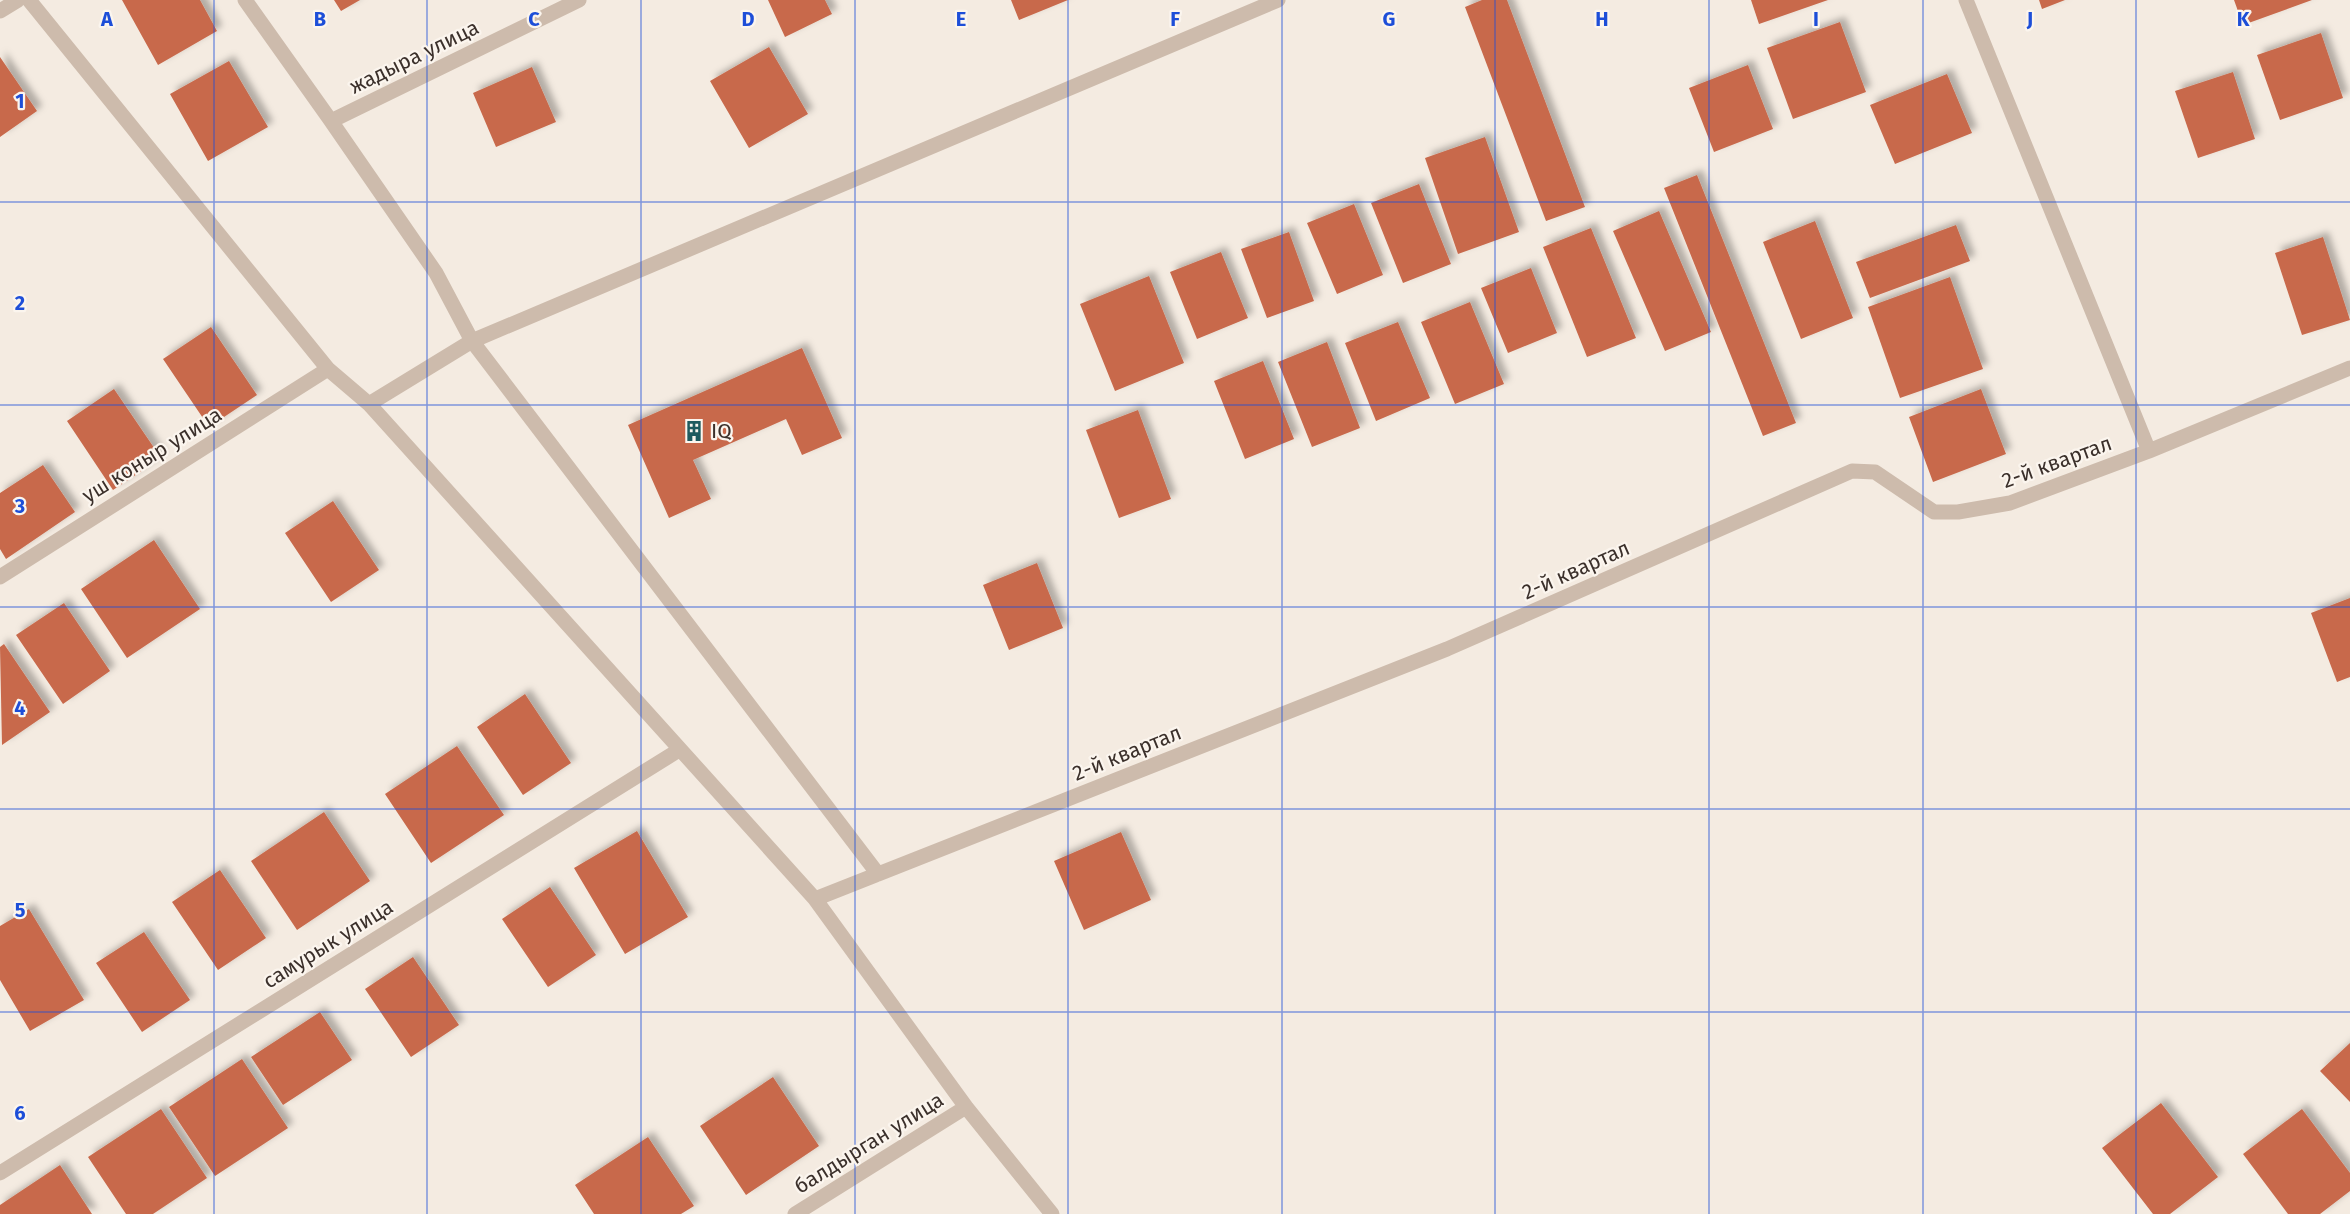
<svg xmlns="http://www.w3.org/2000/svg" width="2350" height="1214" viewBox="0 0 2350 1214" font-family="'Fira Sans',sans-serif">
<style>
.building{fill:#c8694b;filter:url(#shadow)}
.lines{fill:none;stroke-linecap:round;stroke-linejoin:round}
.minor{stroke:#cdbbac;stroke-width:15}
.grid{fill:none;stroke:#1d4ed8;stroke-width:1.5;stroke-opacity:0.55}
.labels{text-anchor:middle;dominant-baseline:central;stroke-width:4.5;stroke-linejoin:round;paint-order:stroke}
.street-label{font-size:21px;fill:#3b302b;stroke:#fbf5ee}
.poi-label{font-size:21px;fill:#3b302b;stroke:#fbf5ee;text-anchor:start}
.grid-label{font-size:20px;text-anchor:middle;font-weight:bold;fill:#1d4ed8;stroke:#fbf5ee;stroke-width:4.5;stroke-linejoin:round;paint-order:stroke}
</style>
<defs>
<filter id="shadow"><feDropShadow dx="5.5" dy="-5.5" stdDeviation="3" flood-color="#0004"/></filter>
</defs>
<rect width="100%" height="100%" fill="#f4ebe1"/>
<path class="building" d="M122,0H200L217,31L158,65Z
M334,0H360L341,11Z
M768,0H825L832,14L785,37Z
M1011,0H1068L1019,20Z
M1482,0H1507L1585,207L1546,221L1465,7Z
M1751,0H1828L1759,24Z
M2039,0H2065L2042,9Z
M2234,0H2312L2243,25Z
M1840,22L1866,92L1793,119L1767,48Z
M2321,33L2343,98L2280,120L2257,55Z
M769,47L808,114L749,148L710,81Z
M0,57L37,111L0,137Z
M229,61L268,127L208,161L170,94Z
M1748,65L1773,129L1714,152L1689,88Z
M532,67L556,122L496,147L473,93Z
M2233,72L2255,139L2198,158L2175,91Z
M1947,74L1972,133L1895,164L1870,105Z
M1485,137L1519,232L1458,254L1425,158Z
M1697,175L1796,423L1763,436L1664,188Z
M1419,184L1451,264L1403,283L1371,203Z
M1354,204L1383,275L1337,294L1307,223Z
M1659,211L1711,332L1665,351L1613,231Z
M1815,221L1853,318L1801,339L1763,242Z
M1956,225L1970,261L1870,298L1856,262Z
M1591,228L1636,338L1587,357L1543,247Z
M1289,232L1314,301L1267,318L1241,249Z
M2323,237L2350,320L2302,335L2275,253Z
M1221,252L1248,318L1197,339L1170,272Z
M1531,268L1557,333L1508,353L1481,288Z
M1149,276L1184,363L1115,391L1080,304Z
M1950,277L1983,369L1900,398L1868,307Z
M1470,302L1504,384L1455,404L1421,322Z
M1398,322L1430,398L1376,421L1345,343Z
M211,327L257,395L209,427L163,359Z
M1327,342L1360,428L1312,447L1278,362Z
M802,348L842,438L802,455L786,419L693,460L711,499L669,518L628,425Z
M1263,361L1294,439L1245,459L1214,381Z
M114,389L161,458L113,490L67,421Z
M1981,389L2006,454L1933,482L1909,417Z
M1138,410L1171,499L1119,518L1086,430Z
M43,465L75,512L6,559L0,549V493Z
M333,501L379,570L331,602L285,533Z
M154,540L200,609L127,658L81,589Z
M1037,563L1063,628L1009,650L983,585Z
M2350,598V677L2337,682L2311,613Z
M64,603L110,671L63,704L16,635Z
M4,644L50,712L2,745L0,647Z
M525,694L571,763L523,795L477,727Z
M457,746L504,815L431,863L385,794Z
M324,812L370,881L297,930L251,861Z
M637,831L688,917L625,954L574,868Z
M1121,832L1151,900L1084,930L1054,861Z
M220,870L266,938L218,970L172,902Z
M550,887L596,955L548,987L502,919Z
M29,909L84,1000L30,1031L0,980V926Z
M144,932L190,1000L142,1032L96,963Z
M413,957L459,1025L411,1057L365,989Z
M320,1012L352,1060L283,1105L251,1057Z
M2350,1043V1102L2320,1071Z
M242,1059L288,1128L215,1176L169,1107Z
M773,1077L819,1146L746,1195L700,1126Z
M2161,1103L2218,1177L2170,1214H2153L2102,1148Z
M161,1109L207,1178L153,1214H126L88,1157Z
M2302,1109L2350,1173V1191L2320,1214H2288L2243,1154Z
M648,1137L694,1206L681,1214H594L575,1185Z
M60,1165L92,1214H0V1205Z"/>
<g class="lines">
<path class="minor" d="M29,0L328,369L369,404L815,899L966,1107L1052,1214
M245,0L331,121L579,0
M1966,0L2149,451
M0,11L18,0
M331,121L436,273L472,341L878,874
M369,404L472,341L1278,0
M0,577L328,369
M815,899L1447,649L1852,471L1875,472L1934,512H1958L2010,503L2149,451L2350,368
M0,1173L679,750
M795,1214L966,1107"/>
</g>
<path class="grid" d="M214,0V1214M427,0V1214M641,0V1214M855,0V1214M1068,0V1214M1282,0V1214M1495,0V1214M1709,0V1214M1923,0V1214M2136,0V1214M0,202H2350M0,405H2350M0,607H2350M0,809H2350M0,1012H2350"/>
<defs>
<symbol id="building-bare" viewBox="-9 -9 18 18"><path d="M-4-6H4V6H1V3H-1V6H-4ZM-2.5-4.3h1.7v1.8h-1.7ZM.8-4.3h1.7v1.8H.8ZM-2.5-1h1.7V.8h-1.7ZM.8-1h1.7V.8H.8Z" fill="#1f5a5e" stroke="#fbf5ee" stroke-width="2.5" paint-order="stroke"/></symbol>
</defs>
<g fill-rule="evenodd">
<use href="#building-bare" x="679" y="416" width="30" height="30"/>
</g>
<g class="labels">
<g class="street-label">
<text transform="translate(414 57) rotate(-26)">жадыра улица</text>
<text transform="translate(152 455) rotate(-32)">уш коныр улица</text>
<text transform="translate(2057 462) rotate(-20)">2-й квартал</text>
<text transform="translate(1576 570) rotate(-24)">2-й квартал</text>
<text transform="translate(1127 753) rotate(-22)">2-й квартал</text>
<text transform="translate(328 944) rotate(-32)">самурык улица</text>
<text transform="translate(869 1143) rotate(-32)">балдырган улица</text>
</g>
<g class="poi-label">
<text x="711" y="431">IQ</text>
</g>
</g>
<g class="grid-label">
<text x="107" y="26">A</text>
<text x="320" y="26">B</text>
<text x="534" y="26">C</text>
<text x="748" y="26">D</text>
<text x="961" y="26">E</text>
<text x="1175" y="26">F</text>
<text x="1389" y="26">G</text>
<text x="1602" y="26">H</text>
<text x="1816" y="26">I</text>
<text x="2030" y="26">J</text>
<text x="2243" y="26">K</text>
<text x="20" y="108">1</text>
<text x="20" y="310">2</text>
<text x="20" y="513">3</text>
<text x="20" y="715">4</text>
<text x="20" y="917">5</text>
<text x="20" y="1120">6</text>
</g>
</svg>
